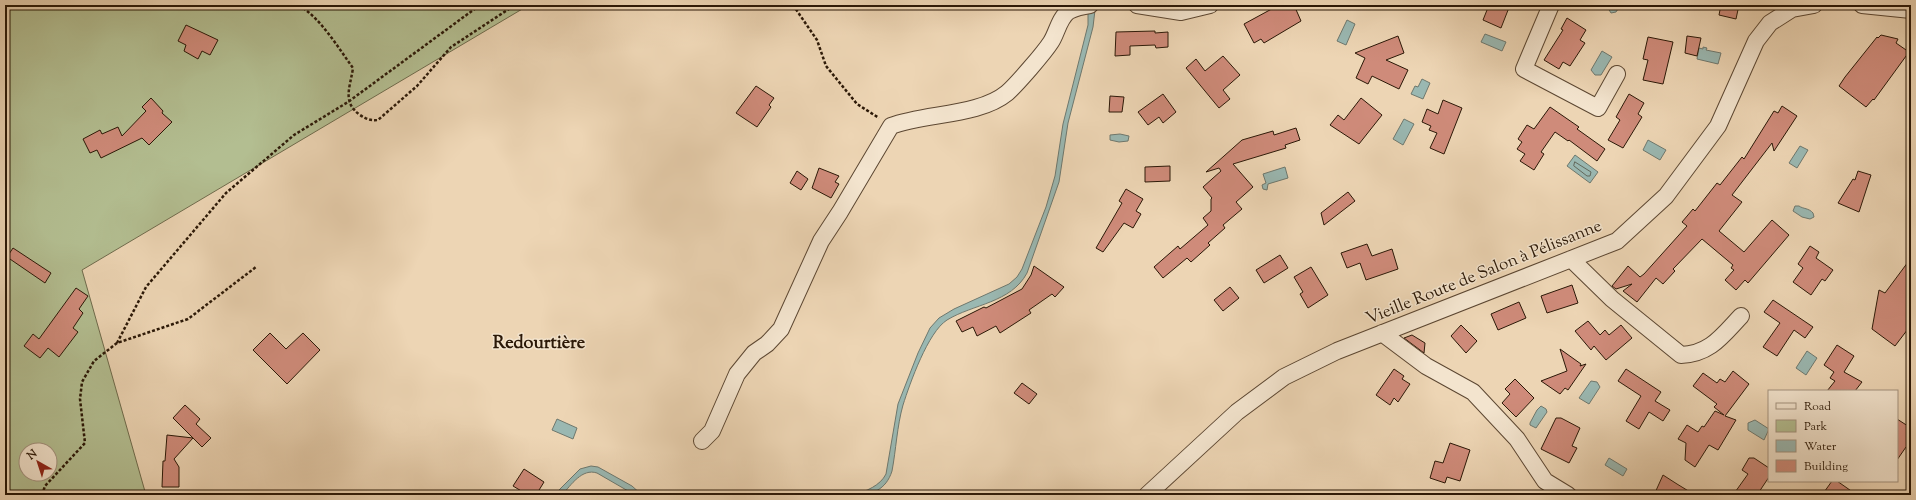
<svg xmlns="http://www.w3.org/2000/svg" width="1916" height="500" viewBox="0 0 1916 500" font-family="'Sorts Mill Goudy',serif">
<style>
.green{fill:#b3be91;stroke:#6f6b4c;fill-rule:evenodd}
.water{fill:#9ab8b2;stroke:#6e786e}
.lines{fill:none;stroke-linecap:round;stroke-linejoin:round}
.shore{stroke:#62685c;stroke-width:1}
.building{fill:#cf8b7a;stroke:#2b1807}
.minor-casing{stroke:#5c4732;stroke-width:18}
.path{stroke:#2b1807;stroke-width:2.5;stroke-dasharray:3 2;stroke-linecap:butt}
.minor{stroke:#f3e4ce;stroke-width:16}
.labels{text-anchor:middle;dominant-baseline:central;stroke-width:3;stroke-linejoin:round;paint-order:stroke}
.street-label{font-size:17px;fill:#2b1807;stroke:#f3e4ce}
.neighbourhood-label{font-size:18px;font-weight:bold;fill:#2b1807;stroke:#f3e4ce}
</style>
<rect width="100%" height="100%" fill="#edd5b4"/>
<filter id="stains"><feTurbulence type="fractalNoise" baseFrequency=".005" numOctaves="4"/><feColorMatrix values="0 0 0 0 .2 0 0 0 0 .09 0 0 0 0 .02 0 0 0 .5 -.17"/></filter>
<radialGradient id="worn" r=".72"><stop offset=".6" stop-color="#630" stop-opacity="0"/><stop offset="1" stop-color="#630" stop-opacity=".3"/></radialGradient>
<path class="green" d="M5,5H529L82,270L146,495H5ZM26,450H50V474H26Z"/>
<path class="water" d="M1088,5L1095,10L1093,27L1068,123L1059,182L1027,273C1011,303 973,304 947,320C928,332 910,383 903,405C897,426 896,450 892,471C886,490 872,495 854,495C866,491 880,486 886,474L898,404L918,353L930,328L939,318L954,309L1009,284L1017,277L1022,269L1046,207L1055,176L1063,124L1088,25Z
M1606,5H1618V9L1616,12L1611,13Z
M1347,20L1355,24L1346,45L1337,41Z
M1485,34L1506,42L1502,51L1481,42Z
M1703,47L1707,48L1706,50L1721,53L1718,64L1697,59L1699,48L1703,49Z
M1602,51L1612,57L1601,75H1595L1591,70Z
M1422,79L1430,83L1423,99L1411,94L1415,86L1418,87Z
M1404,119L1414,124L1403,145L1393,139Z
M1120,134L1129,136L1128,141L1119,142L1110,140V135Z
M1648,140L1666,150L1660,160L1643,150Z
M1800,146L1808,150L1797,168L1789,163Z
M1575,155L1598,172L1590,183L1567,166Z
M1285,167L1288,178L1268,184L1267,190L1263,189L1262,185L1266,183L1263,174Z
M1795,206H1799C1803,209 1809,208 1813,213L1814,217L1810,219L1802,217L1793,211Z
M1807,351L1817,358L1806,375L1796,368Z
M1591,381L1597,382L1600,387L1589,404L1579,398Z
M1541,406L1546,409L1547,412L1536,428L1530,425V423L1537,410Z
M557,419L577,428L573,439L552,430Z
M1755,420L1769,429L1764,440L1748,430V423Z
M1609,458L1627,469L1623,476L1605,465Z
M591,466L598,467L632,486L642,495H635L597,473C582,468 571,485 562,495H554L580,469Z"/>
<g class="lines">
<path class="shore" d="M1575,162L1591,172L1590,176H1587L1574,166Z"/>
</g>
<path class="building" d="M1279,5H1294L1301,21L1264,43L1261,39L1254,43L1244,24Z
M1489,5H1510L1501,28L1483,20Z
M1721,5H1739L1736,19L1719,15Z
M1567,18L1586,30L1580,40L1585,43L1570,66L1563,62L1559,69L1544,60L1563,30L1561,29Z
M186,25L218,40L210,55L202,51L198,59L184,51L186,45L178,41Z
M1155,31V33L1168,32V47L1156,48L1155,45L1130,46V55L1115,56L1116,32Z
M1881,35L1898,39L1896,43L1909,52L1874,100L1873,99L1866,107L1839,86L1845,77L1877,37L1878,38Z
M1398,36L1404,53L1386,60L1408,70L1399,89L1372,76L1368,84L1356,78L1365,58L1355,53Z
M1687,36L1701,38L1697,56L1685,53Z
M1648,37L1673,42L1663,84L1643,80L1648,60L1643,59Z
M1223,56L1240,75L1223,90L1230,99L1219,108L1186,68L1196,59L1205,71Z
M756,86L774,98L769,105L771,107L757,127L736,113Z
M1163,94L1176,112L1163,123L1159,117L1148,125L1138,112Z
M1629,94L1644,103L1638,114L1642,117L1623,148L1608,140L1620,120L1616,117Z
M1110,96L1124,97L1122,112H1109Z
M151,98L163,111L162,113L172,122L149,145L142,138L101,158L97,150L90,153L83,139L100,130L102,134L118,127L122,136L146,111L142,107Z
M1361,98L1382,115L1359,144L1330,125L1338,115L1344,120Z
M1443,100L1462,108L1444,154L1430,148L1437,133L1429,130L1431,126L1422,122L1427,109L1438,114Z
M1782,106L1797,116L1774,151L1772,143L1732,195L1742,202L1719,231L1744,252L1772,220L1789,235L1748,283L1745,280L1736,290L1725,280L1734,270L1731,268L1733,265L1702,239L1673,269L1675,271L1663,284L1656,278L1637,302L1623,291L1632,284L1616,289L1612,286L1628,266L1640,277L1644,274L1687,226L1682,222L1693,209L1695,211L1717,183L1720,185L1742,157L1744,159L1774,111L1778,113Z
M1550,107L1579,127L1577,129L1605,149L1597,161L1569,140L1568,141L1555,132L1541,152L1544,154L1534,170L1520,161L1525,154L1517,149L1522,142L1518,139L1527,125L1534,129Z
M1296,128L1300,140L1285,145L1286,148L1233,164L1253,187L1236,202L1242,209L1223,225L1225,228L1208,243L1210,245L1191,262L1187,258L1163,278L1154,267L1178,246L1180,249L1208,225L1203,218L1211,211V199L1212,198L1203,187L1221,171L1219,168L1206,172L1242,140L1273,131L1274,135Z
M1170,166V181L1145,182V167Z
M819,168L839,176L835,182L839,184L831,198L812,188Z
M797,171L808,179L801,190L790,183Z
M1858,171L1871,175L1859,212L1838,203L1853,179L1855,180Z
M1126,189L1143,199L1136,211L1141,214L1133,228L1124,223L1103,252L1096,248L1122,203L1119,201Z
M1348,192L1355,201L1324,225L1321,213Z
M1367,244L1372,256L1392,249L1398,269L1366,280L1360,263L1347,268L1341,253Z
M1810,246L1819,252L1816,258L1833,270L1825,281L1822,279L1811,295L1793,282L1803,268L1798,264Z
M13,248L51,273L45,283L7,257Z
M1280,255L1288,268L1264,283L1256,270Z
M1911,258V325L1895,346L1872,329L1879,290L1885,293Z
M1034,266L1064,287L1055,297L1052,294L1029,310L1031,313L1000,333L996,326L977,336L973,327L962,332L956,321L984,307L986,308L1022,289L1031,275Z
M1311,267L1328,295L1308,308L1300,294L1303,292L1294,277Z
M1572,285L1578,303L1547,313L1541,296Z
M1230,287L1239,298L1223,311L1214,300Z
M76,288L88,296L79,309L83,313L73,328L78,332L59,357L48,348L40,358L24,346L33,334L39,339Z
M1773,300L1813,327L1805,338L1794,330L1777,356L1763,347L1780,323L1764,312Z
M1519,302L1526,318L1498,330L1491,314Z
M1588,321L1600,335L1605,330L1609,335L1621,325L1632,338L1606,360L1594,346L1591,350L1575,331Z
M1461,325L1477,341L1466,353L1451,336Z
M270,333L286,349L303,333L320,350L287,384L253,350Z
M1412,335L1425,343L1424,353L1404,338Z
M1837,345L1854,356L1844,372L1862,382L1855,391H1827L1835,381L1830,378L1834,372L1824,365Z
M1560,349L1581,364L1580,366L1586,364L1568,390L1565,388L1560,394L1541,381L1567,371Z
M1394,369L1404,376L1402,379L1410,384L1398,402L1394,398L1390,405L1376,395Z
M1626,369L1661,392L1655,401L1670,410L1663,421L1649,412L1639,429L1626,421L1641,396L1618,381Z
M1733,371L1749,384L1725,416L1736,420L1718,450L1709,445L1695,467L1685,460L1686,443L1678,439L1687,425L1698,432L1702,426L1704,427L1715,411L1724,415L1714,407L1717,404L1693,386L1703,373L1717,383L1720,379L1725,382Z
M1515,379L1534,398L1516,417L1502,403L1510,394L1505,389Z
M1022,383L1037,394L1029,404L1014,393Z
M185,405L200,419L196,424L211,438L202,447L173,418Z
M1556,418H1561L1580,428L1572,446L1577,448L1569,463L1541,449Z
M1897,419L1911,428V451L1906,447L1897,460Z
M167,435L193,438L174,459L179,467V487H162L163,461H165Z
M1450,443L1470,450L1460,481L1447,477L1445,483L1430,478L1435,461L1443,463Z
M1749,458H1754L1769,468V477L1757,495H1733L1748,474L1742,470Z
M524,469L544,482L536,495H528L513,486Z
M1663,475L1677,484L1695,495H1654Z
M1832,481H1837L1857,495H1822Z"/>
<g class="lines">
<defs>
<path id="minor" d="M1137,5L1181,12L1210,5
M1551,5L1524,69L1598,108L1617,74
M1862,5L1911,10
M1571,259L1612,299L1681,355C1710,354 1722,336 1741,316
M1382,333L1426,366L1473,392L1517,439L1545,481L1568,495
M702,441L712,431L737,374L754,353L767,344L781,329L821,241L840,212L891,126C926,113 979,116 1007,93C1017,84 1044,53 1051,42C1057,33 1059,18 1069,11C1075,8 1083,6 1090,5
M1147,495L1237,412L1284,377L1337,351L1617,241L1666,196L1718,126L1756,41L1770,23L1792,9L1814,5"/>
</defs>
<use href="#minor" class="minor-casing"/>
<path class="path" d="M299,5C322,20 337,46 353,68C350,88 342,102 360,115C366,119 371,121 378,120L417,86L451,47L515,5
M793,5L817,40L826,66L857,104L879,118
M117,343L146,287L226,193L294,135L348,102L480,5
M42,495L45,486L85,443L80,399L82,382L94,361L117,343L188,319L256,267"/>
<use href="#minor" class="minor"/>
</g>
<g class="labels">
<g class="street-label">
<text transform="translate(1484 273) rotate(-22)">Vieille Route de Salon à Pélissanne</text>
</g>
<g class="neighbourhood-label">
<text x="539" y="344">Redourtière</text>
</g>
</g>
<rect width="1916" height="500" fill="none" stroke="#edd5b4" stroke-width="20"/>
<rect x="6" y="6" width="1904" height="488" fill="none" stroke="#2b1807" stroke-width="2"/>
<rect x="10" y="10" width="1896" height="480" fill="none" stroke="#2b1807"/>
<rect x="1768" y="390" width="130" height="92" fill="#f3e4ce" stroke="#a3927e"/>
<rect x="1776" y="403" width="20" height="6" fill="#f3e4ce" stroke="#a3927e"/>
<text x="1804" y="410" font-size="12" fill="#2b1807">Road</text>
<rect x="1776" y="420" width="20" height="12" fill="#b3be91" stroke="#a3927e"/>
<text x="1804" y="430" font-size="12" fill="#2b1807">Park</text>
<rect x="1776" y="440" width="20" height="12" fill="#9ab8b2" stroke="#a3927e"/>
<text x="1804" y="450" font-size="12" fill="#2b1807">Water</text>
<rect x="1776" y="460" width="20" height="12" fill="#cf8b7a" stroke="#a3927e"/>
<text x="1804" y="470" font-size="12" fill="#2b1807">Building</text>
<g transform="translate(38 462) rotate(321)"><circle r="19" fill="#f3e4ce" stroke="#a3927e"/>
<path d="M0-3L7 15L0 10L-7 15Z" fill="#8f2418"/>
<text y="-6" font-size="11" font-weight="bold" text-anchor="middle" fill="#2b1807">N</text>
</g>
<rect width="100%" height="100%" filter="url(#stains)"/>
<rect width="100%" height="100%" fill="url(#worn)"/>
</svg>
